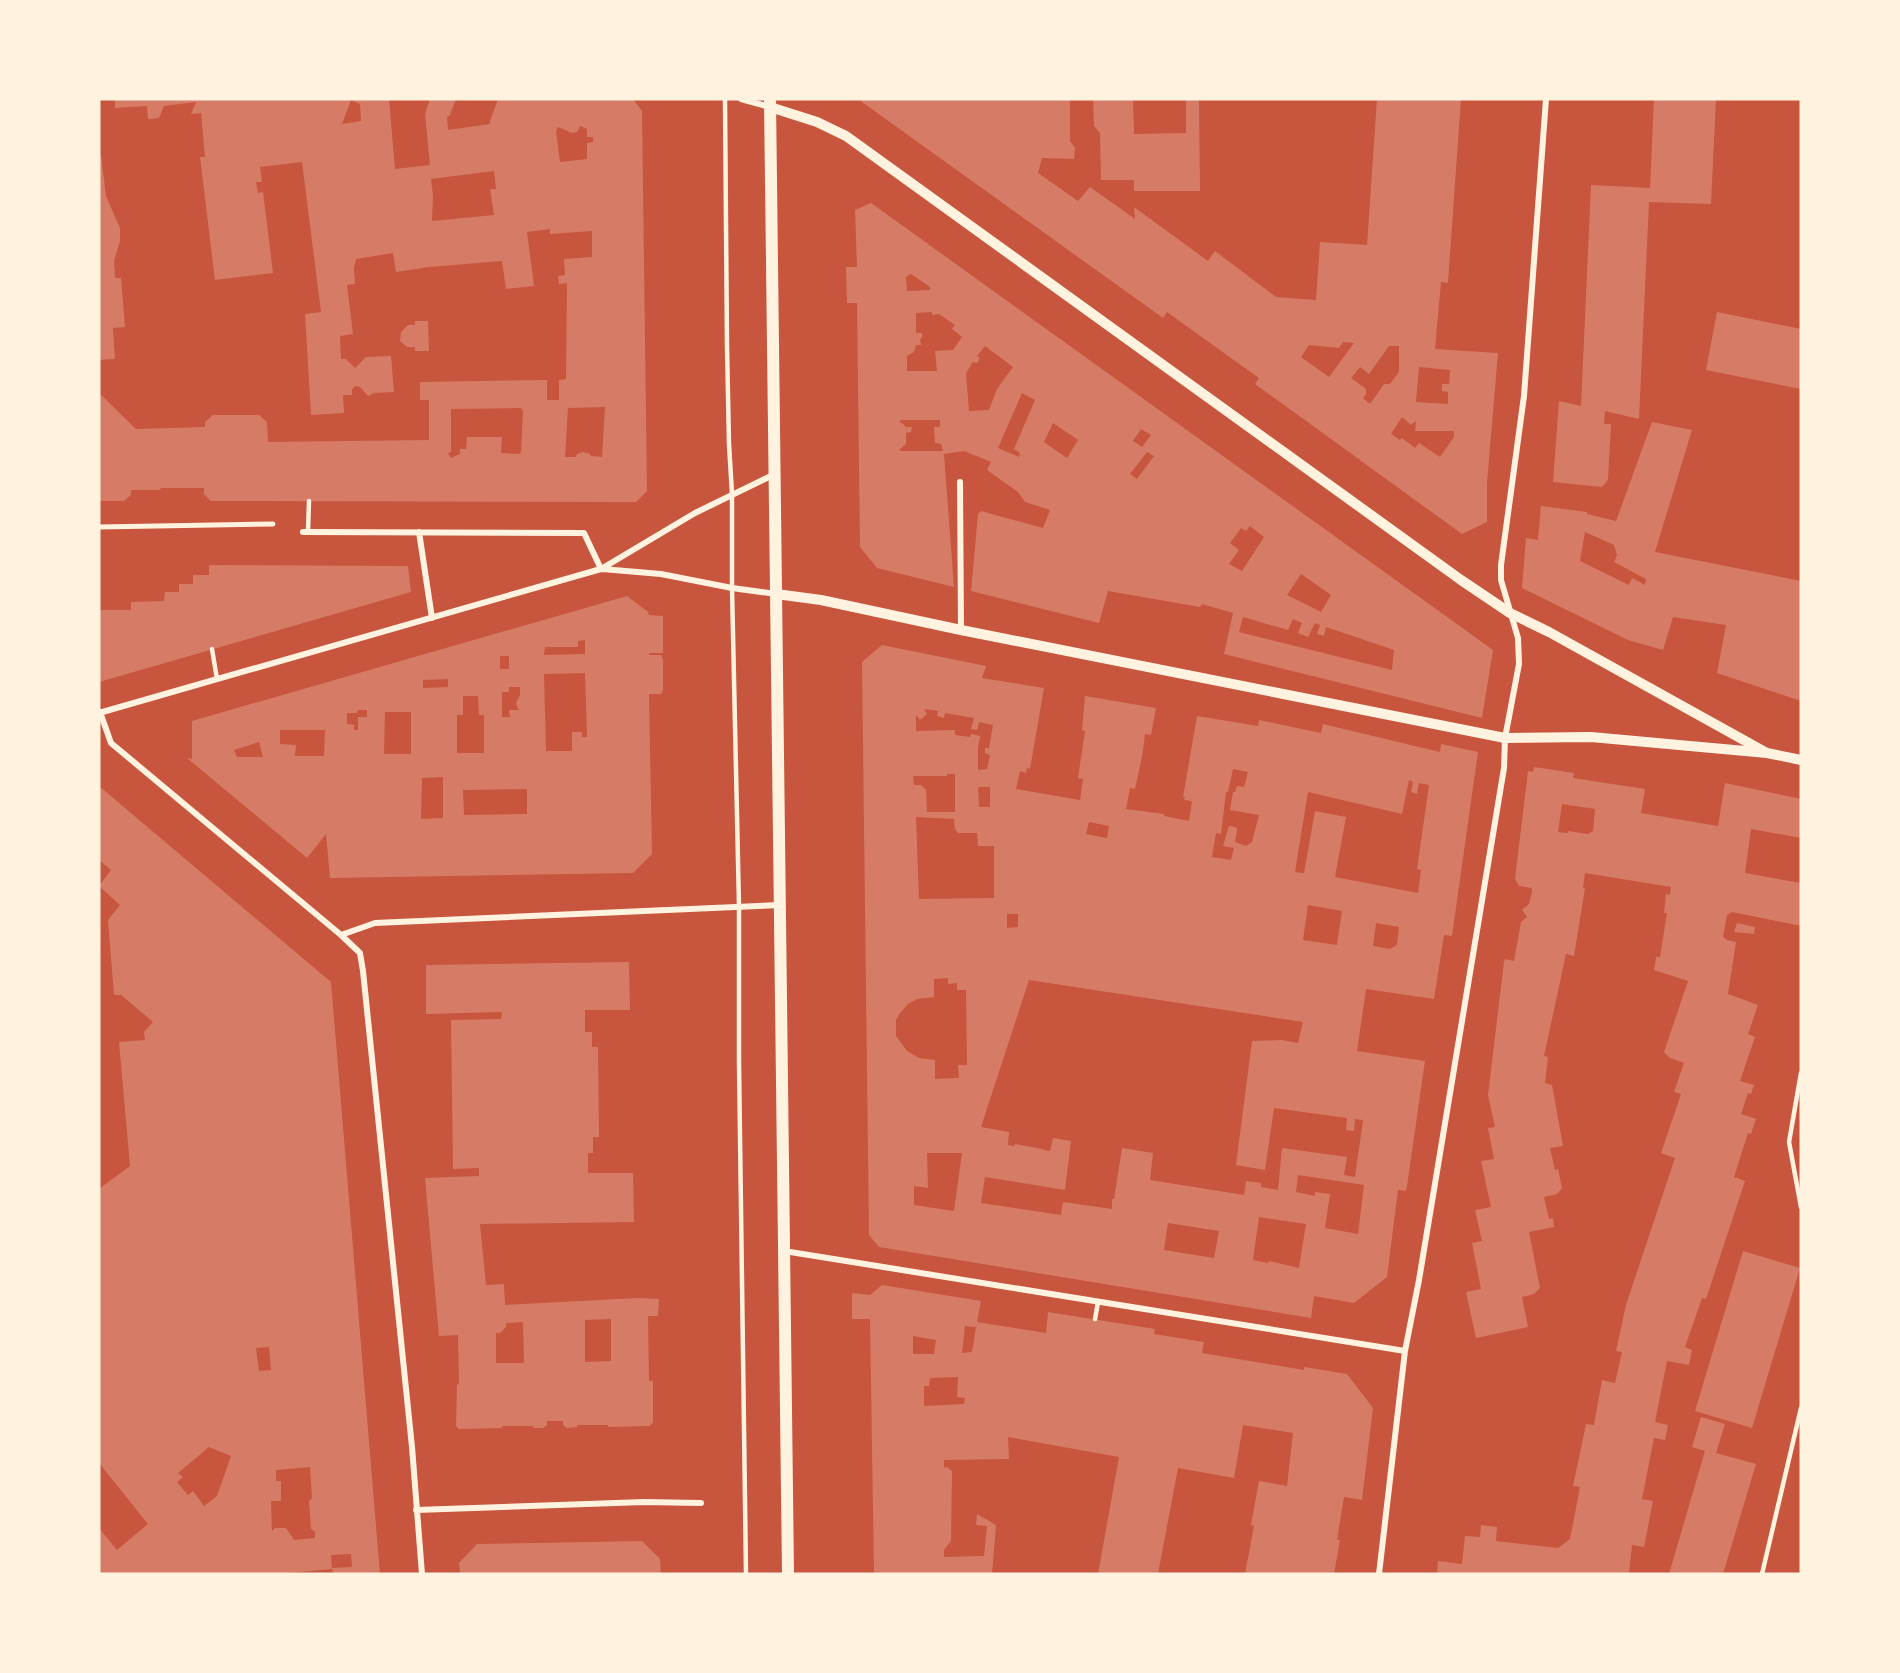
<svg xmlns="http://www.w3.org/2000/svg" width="1900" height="1673" viewBox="0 0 1900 1673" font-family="Merriweather,serif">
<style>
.building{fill:#d67c66;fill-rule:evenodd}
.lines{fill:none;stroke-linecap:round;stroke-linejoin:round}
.service{stroke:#fff3e0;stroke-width:4.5}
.pedestrian{stroke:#fff3e0;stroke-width:5}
.minor{stroke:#fff3e0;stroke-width:6}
.tertiary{stroke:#fff3e0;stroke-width:10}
.secondary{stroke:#fff3e0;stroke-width:12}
</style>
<rect width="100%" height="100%" fill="#c8553d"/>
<path class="building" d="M115,99H389L395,169L430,165L425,114L430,99H456L450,115L447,117L448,130L490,124V121L498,99H633L642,111L647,491L636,502L211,501L204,494V488H161L160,490H131V495L124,501H99V393L136,429L205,427V422L213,415H259L267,422L268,442L429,440V400H420V382L547,380V400H559V380L566,379L567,283L559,284L558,276L565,275L564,259L592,257V231L550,234V229L527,232L534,286L506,289L502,261L429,267L396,272L393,253L356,259L354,268L355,284L347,285L353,334L340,336L341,359H346L355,368L366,357L391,356L394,392L374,393L368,396L360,387L355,386L352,389V395H343L344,413L311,415L305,314L321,312L302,162L260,167L262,182H256L258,193L263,192L273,273L215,280L200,157H205L201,113L191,114L196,102L164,106L159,118L151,119H148L147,106L115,108ZM351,100L360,104L361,121L342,124ZM580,126L587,129V137H593V142L587,143V159L560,162L556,131L558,127L572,133L577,132ZM494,171L496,189H490L494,215L432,221L433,196L431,179ZM605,407L602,457L591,456L590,454L583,452L577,454L576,457H565L568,408ZM521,408L523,411L521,452L519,454L501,453L502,437H467L466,449H460V454L451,458L448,453L451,452V409Z
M860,99H1070V141L1075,148L1074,159L1042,158L1038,173L1078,201L1090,187L1135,219L1134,207L1208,261L1215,251L1276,297L1316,300L1320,242L1367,245L1377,99H1461L1448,283L1441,282L1435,349L1498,353L1487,483V522L1462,534L1255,384L1259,378L1238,363L1167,312L1163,318L862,102ZM1343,342L1354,343L1329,377L1301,357L1309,345L1339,348ZM1389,346H1399V372L1390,384H1384L1370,404L1363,398L1366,394V389L1351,378L1360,367L1369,374ZM1419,367L1450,370L1449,384H1442V391L1448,392V404L1416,402ZM1402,417L1411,425L1416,421L1415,431H1454V437L1440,457L1419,443L1415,448L1402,438L1400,440L1391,434Z
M1093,99H1133L1134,134L1186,133V99L1199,100L1200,191H1134V180H1101L1100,133L1094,126Z
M1654,99H1716L1711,204L1649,202L1639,419L1605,411L1604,424H1611L1608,480L1602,487L1553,482L1559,401L1581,406L1591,185L1650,188Z
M99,155H101L106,196L120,228V241L114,261L115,278H121L125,327L113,328L115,359L99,360Z
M871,203L1493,650L1482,718L1224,654L1233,613L1202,604L1200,607L1108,591L1099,623L971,591L978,514L981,511L1043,528L1050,510L1025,502L1018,492L987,470L991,462L964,451L944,454L954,587L877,568L860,547L857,303H847L846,267H857L855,210ZM911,274L930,287V290L907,291L906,277ZM932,312V315L939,314L955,325L952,329L962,337L953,350L935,351L937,371H907V356L914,352L916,345H921L920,339L922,338V333H916V313ZM985,346L1013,367L997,389L989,410L969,411L966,373L973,362L977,363L980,358L977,356ZM1022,393L1035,400L1014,449L1020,453L1019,457L998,448ZM900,420H940V427H934L935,443L941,444L943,451H900V449L906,444V433L911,432L912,427H906L902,423H900ZM1053,423L1078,440L1067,458L1044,442ZM1141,429L1151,435L1142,447L1133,441ZM1147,452L1154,456L1137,479L1130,474ZM1250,526L1264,537L1242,571L1229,564L1239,550L1230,543L1241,528L1246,531ZM1301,574L1331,595L1321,612L1287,595ZM1243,617L1288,630L1293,619L1302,623L1298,633L1308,637L1315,623L1320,625L1317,634L1324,636L1326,627L1394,650L1392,670L1239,632Z
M1717,312L1801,329V389L1706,370Z
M415,321H428L429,351H415V347H407L400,341L401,332L408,325H415Z
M1652,422L1692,430L1655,552L1801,581V701L1717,673L1726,625L1673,617L1663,650L1628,640L1522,588L1526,538L1538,540L1541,506L1587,512V514L1616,521ZM1585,532L1614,545L1617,555L1614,562L1646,579L1645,585L1632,578L1629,585L1580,561Z
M209,565L408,566L411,592L99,682V610H131V602L164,601L165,592H179V584H193V575H209Z
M627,596L648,612L649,615L663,616V653H649V655H661L663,659V690L661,694H649L652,854L633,873L330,878L326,834L307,858L187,758L192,759V721ZM585,640V654L544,655L545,647H578V641ZM500,656H509V669H500ZM585,673L587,737H582V732H572V751H546L544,674ZM448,679V687L423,688V680ZM509,687H520V695L516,703L518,709L521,710H509L510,717H502V692H509ZM463,696H478L479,715H484V753H457V715H463ZM358,710H367V717H358V730H354V725L347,724V713H357ZM385,712H411V754H384ZM280,730H325L324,756H295L296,745L280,744ZM259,742L263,757H237L234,750ZM443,777V818L421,819L422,778ZM527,789V814L464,815L463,790Z
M882,645L986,666L982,678L1044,688L1030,769L1027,768L1026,773L1020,771L1016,789L1080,800L1083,779L1078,778L1085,731L1082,730L1085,696L1156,708L1151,735L1145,734L1142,757L1135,789L1130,788L1126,809L1164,814V816L1189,821L1192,801L1184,800L1185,797H1183L1197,716L1258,726L1259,720L1321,733L1323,724L1440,752L1441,744L1478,752L1452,936L1444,935L1434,999L1366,989L1357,1051L1425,1061L1407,1186L1406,1191L1398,1190L1387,1277L1354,1303L1314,1296L1311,1318L879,1247L869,1235L862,662ZM924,709L938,711L937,716L944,718L945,713L974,718L971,729L977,730L979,722L993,725L989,748H985V753L990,755L987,769L978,770V748L980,736L971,734L970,737L955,735V730L916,731V715L920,720L927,714ZM1233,769L1248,772L1244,787L1237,786L1235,792H1233L1230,810L1259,815L1252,842L1246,846L1235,842L1237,830L1236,827L1229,826L1223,846L1234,848L1231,860L1212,857L1216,833L1221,834L1226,792H1228ZM947,774H955V812H927L926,790L921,785H914L913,776H947ZM1409,780L1413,782L1411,792L1417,794L1419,783L1429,785L1417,869L1421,870L1418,893L1335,877L1346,817L1315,811L1304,873L1295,872L1308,792L1402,814ZM978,787H990V807H979ZM916,817L954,819L955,829L958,833H977L978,846H994V898L919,899ZM1089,822L1109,826L1107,838L1086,834ZM1308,905L1342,911L1337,945L1303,940ZM1007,914H1018V927L1007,928ZM1376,923L1399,927L1397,945L1390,949L1373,946ZM948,978V984L957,983V990H966L967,1065H958L959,1078L935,1079V1060L919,1058L907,1051L896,1036V1020L900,1013L908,1004L917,999L934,997V979ZM1029,980L1303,1022L1298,1043L1282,1040L1252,1041L1236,1165L1265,1170L1274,1108L1347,1118L1346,1130L1354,1131L1355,1119L1363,1120L1355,1177L1344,1175L1347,1157L1282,1148L1278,1190L1261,1187V1183L1246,1181L1244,1195L1150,1180L1153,1153L1122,1148L1114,1199H1112V1209L1063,1202L1061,1215L981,1203L985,1177L1065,1190L1071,1141L1053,1138L1050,1151L1044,1150L1043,1149L1015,1144L1014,1146L1008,1145L1009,1132L981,1127ZM927,1153H962L954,1211L914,1205V1186L928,1188ZM1298,1175L1364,1185L1358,1234L1325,1228L1330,1194L1315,1192V1196L1296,1192ZM1259,1217L1306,1224L1299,1268L1269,1261L1268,1263L1253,1260ZM1168,1223L1219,1231L1214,1258L1164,1250Z
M1534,767L1574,773L1573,778L1645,789L1641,813L1718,826L1725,783L1801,799V838L1751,829L1745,873L1801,883V926L1732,912L1727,915L1723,937L1727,940L1736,942L1728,994L1758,1005L1748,1034L1755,1037L1740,1081L1754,1085L1751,1094L1748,1093L1741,1114L1756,1119L1751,1134L1748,1133L1734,1177L1745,1181L1706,1299L1702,1298L1685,1347L1692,1350L1689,1365L1667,1361L1655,1422L1668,1425L1665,1440L1654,1438L1642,1499L1653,1501L1644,1547L1632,1545L1629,1574H1437L1438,1561L1462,1564L1465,1536L1480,1537L1481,1525L1497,1527L1496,1541L1558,1548L1570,1539L1580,1487L1573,1486L1586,1424L1594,1425L1602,1380L1615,1383L1622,1352L1616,1351L1626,1305L1675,1158L1661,1153L1681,1094L1674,1092L1684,1063L1670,1058L1664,1052L1688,981L1654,970L1656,957H1660L1667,913H1664L1666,894L1670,895L1671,887L1585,873L1583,888H1585L1574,956L1566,954L1544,1056L1548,1057L1545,1083L1552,1085L1563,1146L1550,1148L1555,1170L1558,1169L1562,1188L1557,1194L1544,1197L1549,1219L1553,1218L1554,1227L1529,1232L1540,1288L1534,1294L1522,1297L1528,1327L1476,1338L1466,1292L1481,1289L1472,1243L1482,1241L1475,1210L1491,1207L1481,1161L1494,1159L1488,1128L1495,1127L1488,1095L1504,962L1505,959L1514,961L1521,922L1527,917L1522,910L1529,904L1532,892V888L1519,886L1515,879L1528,771L1533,772ZM1562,804L1595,809L1593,831L1588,834L1568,831V833L1558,832Z
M99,786L331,982L380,1574H333L332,1568L352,1567L351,1554L331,1555L332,1569L280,1574H99V1528L117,1550L148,1524L99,1463V1189L130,1166L119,1042L145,1040L144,1032L153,1022L121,995H114L108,920L120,905L99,886L111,870L99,860ZM269,1347L271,1370L259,1371L256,1348ZM209,1447L231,1456L217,1496L204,1506L193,1491L188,1495L177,1482L183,1477L178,1473ZM310,1467L312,1498L309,1501L311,1529L315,1532V1538L294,1540L286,1528H275L272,1531L271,1501H281V1481H276V1470Z
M1737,923L1755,927L1754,934L1734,932Z
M629,962L630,1010H585V1032H592V1047H598L599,1137H593V1153H588V1173H633L634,1222L480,1224L486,1285L504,1284L505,1305L638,1298L659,1299L658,1316H648L649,1381H653V1422L650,1426L608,1427V1425H577V1427L567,1428L563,1425V1421H547V1425L543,1428H534L533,1426H502V1428L459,1429L456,1426L457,1384L459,1385L458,1335L439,1336L425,1178L479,1176V1168L453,1169L451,1020L501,1019L502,1012L426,1014V965ZM611,1319V1361L585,1362V1320ZM523,1322L524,1363H496V1333H500L506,1327V1323Z
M1743,1251L1800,1268L1752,1428L1695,1411Z
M882,1285L981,1301L977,1322L1046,1333L1048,1312L1155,1329L1154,1334L1204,1342L1202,1353L1304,1370V1367L1347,1374L1373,1408L1362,1500L1344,1497L1337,1540H1340L1334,1574H1245L1254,1526L1251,1525L1259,1481L1287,1486L1293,1433L1243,1425L1234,1478L1178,1468L1158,1574H1098L1119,1457L1008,1437L1009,1459L944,1460V1468L947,1467L952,1471L951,1541L944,1550V1557L984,1556L987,1526L976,1525L977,1514L996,1525L992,1574H874L870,1319H852V1293L870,1295ZM965,1326L976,1327L972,1352L962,1353ZM913,1336L936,1340L934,1354H913ZM958,1377L957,1397L965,1398L964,1404L924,1406V1386H929L930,1378Z
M1701,1417L1725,1424L1716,1453L1756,1464L1723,1574H1669L1705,1451L1692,1447Z
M642,1541L660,1559L661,1574H460L459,1563L477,1544Z"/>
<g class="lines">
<path class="service" d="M725,99L727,346L729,444L732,494V588L739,906V1062L746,1574
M308,532L309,501
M212,649L217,679
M1801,1073L1789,1142L1801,1207
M1095,1319L1098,1302
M1762,1574L1801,1408"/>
<path class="pedestrian" d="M99,527L273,524"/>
<path class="minor" d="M741,99L770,107
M960,482L961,630
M303,532L584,533L601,569
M419,532L432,618
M602,569L661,574L732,588L776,594
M100,712L111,743L341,935L375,923L780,905
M99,713L601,569L695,513L775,474
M341,935L360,953L363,971L412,1447L422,1574
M784,1251L1405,1351
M416,1510L644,1502L701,1503
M1379,1574L1405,1351L1419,1280L1504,768L1505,738L1519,664L1518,638L1501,580V565L1524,396L1546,99"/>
<path class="tertiary" d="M770,107L817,122L846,136L1461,580L1510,613L1549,632L1767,753
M776,594L821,600L961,630L1505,738L1591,737L1767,753L1801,760"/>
<path class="secondary" d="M770,99L788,1574"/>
</g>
<rect width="1900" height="1673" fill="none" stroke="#fff3e0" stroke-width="201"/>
</svg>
